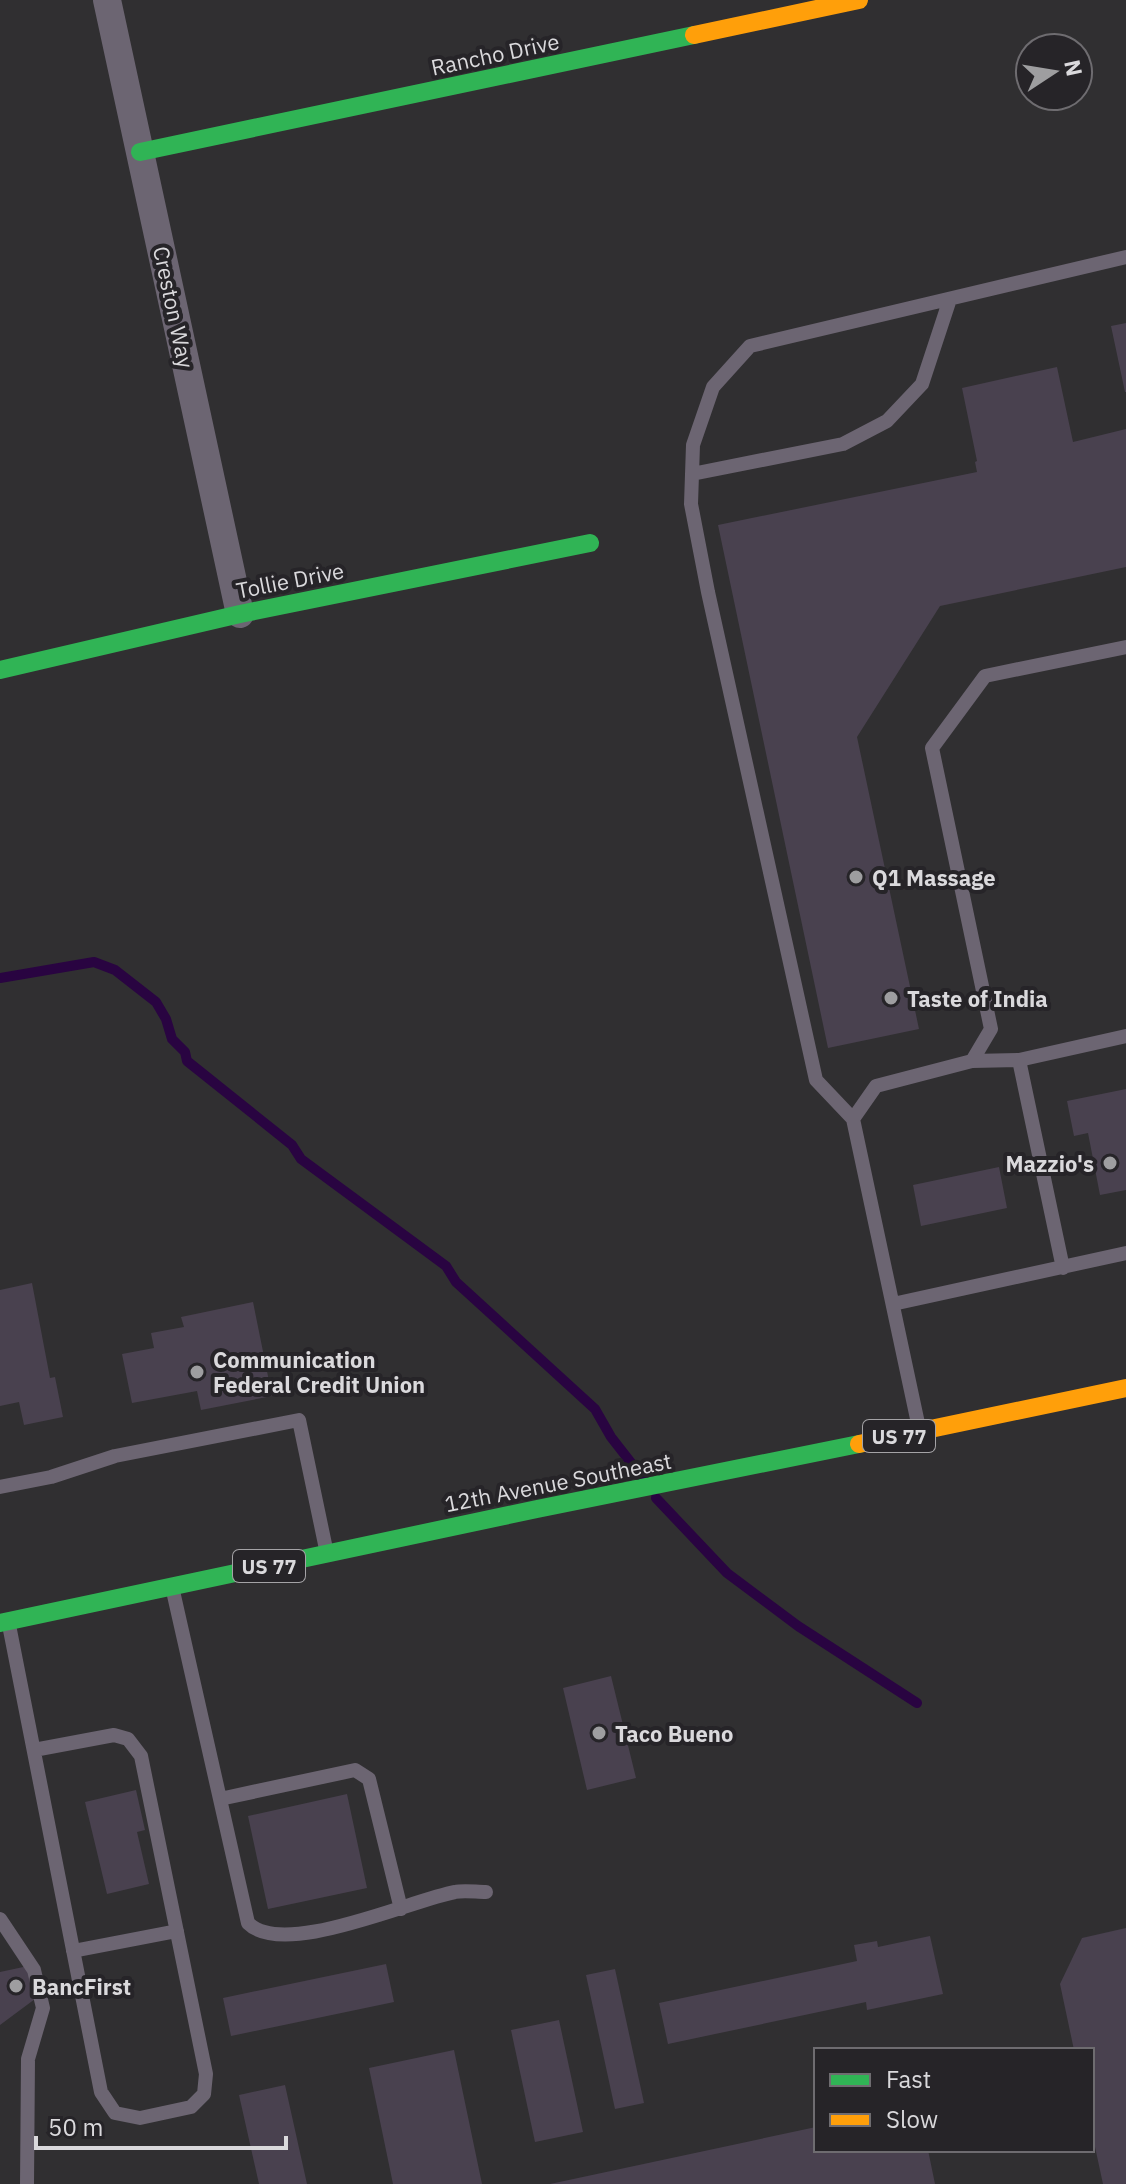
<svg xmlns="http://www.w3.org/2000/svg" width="1126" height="2184" viewBox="0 0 1126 2184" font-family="'IBM Plex Sans',sans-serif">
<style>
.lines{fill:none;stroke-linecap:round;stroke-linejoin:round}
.stream{stroke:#290441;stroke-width:10}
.building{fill:#49414f}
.lane{stroke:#6c6572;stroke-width:14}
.street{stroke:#6c6572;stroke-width:28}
.fast{stroke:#30b455;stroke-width:18}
.slow{stroke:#ff9f0a;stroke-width:18}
.poi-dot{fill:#9e9ea0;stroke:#262428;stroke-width:3}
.labels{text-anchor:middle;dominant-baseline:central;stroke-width:8;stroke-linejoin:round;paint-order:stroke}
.shield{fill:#262428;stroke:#a4a3a6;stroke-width:2}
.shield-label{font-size:20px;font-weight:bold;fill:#dad9dc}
.street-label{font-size:22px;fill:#dad9dc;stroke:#262428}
.poi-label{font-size:22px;font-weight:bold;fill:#dad9dc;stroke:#262428;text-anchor:start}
</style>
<rect width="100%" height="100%" fill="#302f31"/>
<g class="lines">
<path class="stream" d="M0,978L94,962L115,970L156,1002L166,1019L172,1039L185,1052L187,1061L292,1145L301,1159L446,1266L456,1282L595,1409L611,1437L643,1478
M656,1498L727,1573L798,1626L917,1703"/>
</g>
<path class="building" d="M1126,323V392H1125L1111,326Z
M1057,367L1073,442L1126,429V567L940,606L857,737L919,1029L828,1048L718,525L977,472L975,462L977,461L962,388Z
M1126,1089V1190L1100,1195L1088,1133L1074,1136L1067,1101Z
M999,1167L1007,1208L921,1226L913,1185Z
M32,1283L50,1378L55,1377L63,1417L24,1425L19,1402L0,1406V1290Z
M253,1302L272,1396L201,1410L197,1391L132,1403L122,1354L154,1348L151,1333L184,1327L181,1317Z
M611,1676L636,1778L587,1790L563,1688Z
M136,1790L145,1830L137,1832L149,1884L107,1894L85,1802Z
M347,1794L367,1888L268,1909L248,1816Z
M1126,1928V2184H1103L1092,2133V2050H1074L1060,1984L1082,1938Z
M930,1936L943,1994L867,2010L866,2002L668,2044L659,2003L857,1961L854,1945L877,1941L878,1947Z
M386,1964L394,2002L231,2036L223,1998Z
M28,1966L35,1999L0,2025V1972Z
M615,1969L644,2103L615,2109L586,1975Z
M559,2020L583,2132L535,2142L511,2030Z
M454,2050L482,2184H393L369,2068Z
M285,2085L307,2184H259L239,2095Z
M816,2127V2150H928L935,2184H550Z"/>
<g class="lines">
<path class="lane" d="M692,474L843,444L887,421L922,384L950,299
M1019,1060L1063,1268
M972,1061L1019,1060L1126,1036
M853,1119L816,1080L708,592L691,504L693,445L713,387L750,346L1126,257
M893,1304L1126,1253
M919,1428L853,1119L876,1086L972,1061L991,1029L932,748L985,676L1126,647
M0,1487L51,1477L115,1456L299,1420L326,1549
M173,1591L248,1923C283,1959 411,1900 455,1892C464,1890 476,1892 486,1892
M9,1625L101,2092L115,2113L140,2118L191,2107L204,2094L206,2074L141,1756L128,1739L114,1735L34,1750
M220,1799L355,1770L369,1779L401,1909
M0,1919L34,1970L43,2008L28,2059L27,2184
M73,1951L177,1931"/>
<path class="street" d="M107,0L240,614"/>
<path class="fast" d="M140,152L694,35
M0,670L240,614L590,543
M0,1623L537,1509L859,1444"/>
<path class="slow" d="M694,35L859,0
M859,1444L1126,1388"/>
</g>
<g class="poi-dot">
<circle cx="856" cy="877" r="8"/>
<circle cx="891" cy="998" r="8"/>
<circle cx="1110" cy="1163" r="8"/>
<circle cx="197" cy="1372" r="8"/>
<circle cx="599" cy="1733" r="8"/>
<circle cx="16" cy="1986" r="8"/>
</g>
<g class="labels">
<g class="shield">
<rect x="863" y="1420" width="72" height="32" rx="6"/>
<rect x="233" y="1550" width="72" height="32" rx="6"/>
</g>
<g class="shield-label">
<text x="899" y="1436">US 77</text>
<text x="269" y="1566">US 77</text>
</g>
<g class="street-label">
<text transform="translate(495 54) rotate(-12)">Rancho Drive</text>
<text transform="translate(174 307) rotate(78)">Creston Way</text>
<text transform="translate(290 580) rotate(-11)">Tollie Drive</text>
<text transform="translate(558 1482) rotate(-11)">12th Avenue Southeast</text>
</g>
<g class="poi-label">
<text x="872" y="877">Q1 Massage</text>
<text x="907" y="998">Taste of India</text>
<text x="1094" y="1163" text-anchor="end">Mazzio's</text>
<text x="213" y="1359">Communication<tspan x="213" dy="25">Federal Credit Union</tspan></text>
<text x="615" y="1733">Taco Bueno</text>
<text x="32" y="1986">BancFirst</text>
</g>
</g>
<rect x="814" y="2048" width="280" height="104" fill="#262428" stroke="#6e6c70" stroke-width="2"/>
<rect x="830" y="2074" width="40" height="12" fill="#30b455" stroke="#6e6c70" stroke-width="2"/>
<text x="886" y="2088" font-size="24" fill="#dad9dc">Fast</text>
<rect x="830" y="2114" width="40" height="12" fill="#ff9f0a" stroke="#6e6c70" stroke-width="2"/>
<text x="886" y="2128" font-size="24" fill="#dad9dc">Slow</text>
<g transform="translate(1054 72) rotate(78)"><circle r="38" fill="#262428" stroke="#6e6c70" stroke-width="2"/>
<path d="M0-6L14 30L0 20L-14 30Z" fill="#9e9ea0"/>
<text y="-12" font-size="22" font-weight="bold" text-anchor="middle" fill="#dad9dc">N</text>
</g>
<path d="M36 2136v12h250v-12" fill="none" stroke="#dad9dc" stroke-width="4"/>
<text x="48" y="2136" font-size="24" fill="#dad9dc" stroke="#262428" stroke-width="6" paint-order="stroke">50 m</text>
</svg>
